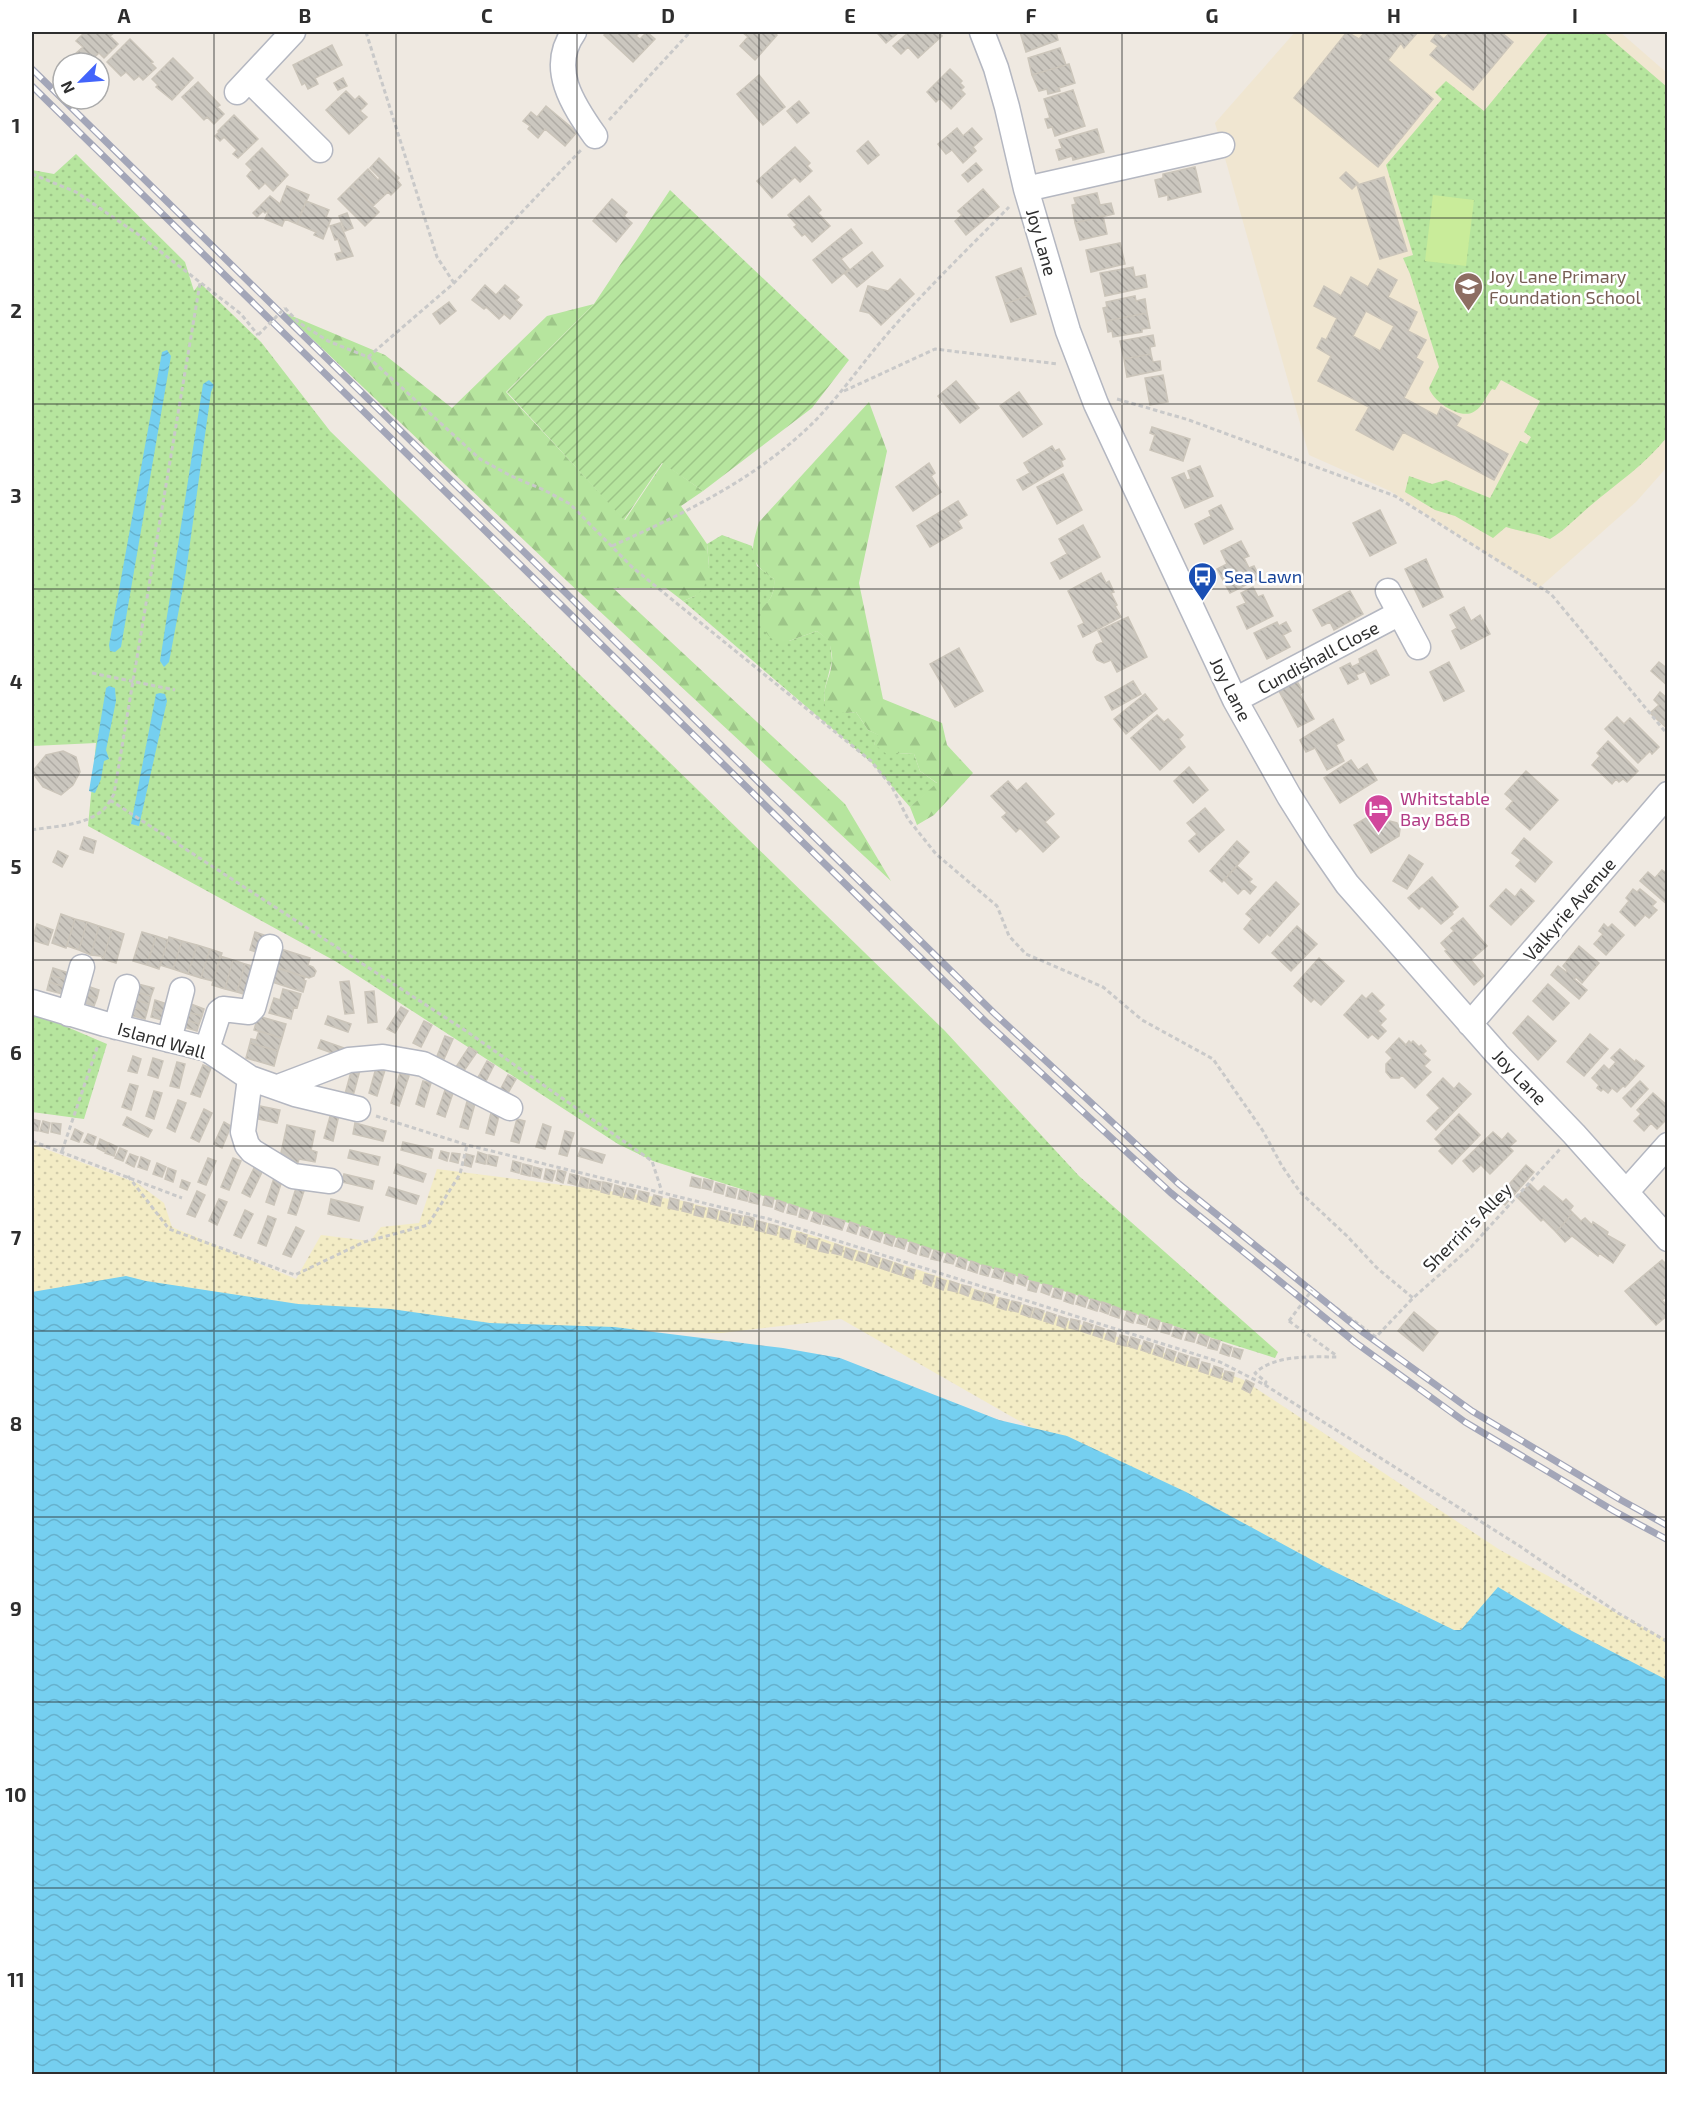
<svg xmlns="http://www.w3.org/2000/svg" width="1699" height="2106" viewBox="0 0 1699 2106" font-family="'Exo 2',sans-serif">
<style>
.education{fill:#f0e6d1}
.grass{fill:url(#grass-dots)}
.forest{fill:url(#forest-firs)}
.sand{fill:url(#sand-dots)}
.garden{fill:url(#garden-furrows)}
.pitch{fill:#c9ec9a}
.water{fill:url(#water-waves)}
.building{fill:url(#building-back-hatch);stroke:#cbc5ba;stroke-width:1.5;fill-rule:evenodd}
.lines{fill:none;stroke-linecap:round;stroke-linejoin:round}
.minor-casing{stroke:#b4b7c1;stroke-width:27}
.path{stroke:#c9c9c9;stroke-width:3;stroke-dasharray:4.5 3;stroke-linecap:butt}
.minor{stroke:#fff;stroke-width:24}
.rail-casing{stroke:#a3a6b8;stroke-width:7}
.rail{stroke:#fff;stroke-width:4.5;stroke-dasharray:14;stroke-linecap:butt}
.path-bridge{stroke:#c9c9c9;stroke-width:3;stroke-dasharray:4.5 3;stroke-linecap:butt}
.grid{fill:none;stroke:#2e2e2e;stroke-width:1.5;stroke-opacity:0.55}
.labels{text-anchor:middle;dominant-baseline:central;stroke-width:5;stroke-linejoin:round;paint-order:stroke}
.street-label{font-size:18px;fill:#2e2e2e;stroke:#fff}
.education-label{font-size:18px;fill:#785e54;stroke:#fff;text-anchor:start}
.transit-label{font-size:18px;fill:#164399;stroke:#fff;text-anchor:start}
.hotel-label{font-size:18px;fill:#b23c85;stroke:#fff;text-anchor:start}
.neatline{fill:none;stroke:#2e2e2e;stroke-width:2}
.grid-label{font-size:20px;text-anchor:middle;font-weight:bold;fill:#2e2e2e}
</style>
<defs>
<pattern id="grass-dots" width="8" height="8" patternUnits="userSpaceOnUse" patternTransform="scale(1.5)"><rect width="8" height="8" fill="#b6e59e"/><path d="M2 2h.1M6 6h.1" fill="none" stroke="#9dc588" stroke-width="1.8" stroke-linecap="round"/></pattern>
<pattern id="forest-firs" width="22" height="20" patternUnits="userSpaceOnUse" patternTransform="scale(1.5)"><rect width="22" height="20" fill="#b6e59e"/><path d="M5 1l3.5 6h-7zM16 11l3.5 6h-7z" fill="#9dc588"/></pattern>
<pattern id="sand-dots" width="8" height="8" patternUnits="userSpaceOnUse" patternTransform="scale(1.5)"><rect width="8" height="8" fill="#f3ecc5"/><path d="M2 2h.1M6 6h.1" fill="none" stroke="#d1cbaa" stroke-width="1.8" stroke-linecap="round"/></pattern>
<pattern id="garden-furrows" width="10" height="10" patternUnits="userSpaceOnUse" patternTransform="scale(1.5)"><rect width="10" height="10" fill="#b6e59e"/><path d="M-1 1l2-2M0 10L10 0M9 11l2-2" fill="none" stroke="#9dc588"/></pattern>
<pattern id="water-waves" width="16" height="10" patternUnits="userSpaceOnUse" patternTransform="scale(1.5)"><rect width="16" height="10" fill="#75cff0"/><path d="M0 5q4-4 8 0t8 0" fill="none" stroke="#66b2ce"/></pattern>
<pattern id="building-back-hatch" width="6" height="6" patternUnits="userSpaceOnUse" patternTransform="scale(1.5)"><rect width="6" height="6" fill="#cbc7bf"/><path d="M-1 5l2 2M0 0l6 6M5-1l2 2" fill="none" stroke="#afaba4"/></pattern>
</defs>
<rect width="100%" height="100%" fill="#efe9e1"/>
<path class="education" d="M1295,32H1620L1667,73V467L1636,502L1539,588L1390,491L1309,455L1215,123Z"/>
<path class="grass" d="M1549,32H1603L1667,87V437C1646,464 1616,484 1590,506C1576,518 1565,530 1550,539C1536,533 1521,532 1506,527L1493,538L1455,516L1435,510L1405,492L1409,476L1432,484L1446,480L1490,498L1520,441L1527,444L1531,437L1524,432L1540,401L1501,380L1495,390L1492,389C1486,396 1483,406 1475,411C1462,421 1433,402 1429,388L1439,367L1410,274L1403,258L1413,255L1386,165L1442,99L1435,92L1446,81L1484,111Z
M76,154L185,262L194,291L200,283L261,342L330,431L945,1031L1079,1176L1278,1352L1275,1358L653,1161L618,1144L335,961L88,826L96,743L32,746V170L54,174Z
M722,535L752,546L757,566L774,579C775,592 771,600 762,609L789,641L817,631L830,641L832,661L825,688L824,701L847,713L856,712L868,730L879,735L874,744L897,753L914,754L920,771L938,784L910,807L871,762L683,601L695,596L709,566L707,544Z
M32,1012L107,1044L84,1119L32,1112Z"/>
<path class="forest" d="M594,304L506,392L625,520L663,463L703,491L681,506L707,544L709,566L704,588L695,596L683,601L666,588H613L845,804L891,881L567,581L285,313L385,355L452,408L547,316Z
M869,402L887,451L859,583L883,699L942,723L947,745L973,773L934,815L917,825L910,807L937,783L920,771L914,754L897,753L890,757L874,744L878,735L868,730L856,712L847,713L826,709C820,688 831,679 832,661C833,654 830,647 829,641L817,631L789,641L776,642C763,633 760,624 762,608C771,600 775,592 774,579C747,562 751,549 759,522Z"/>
<path class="sand" d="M32,1144L137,1183L164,1203L172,1227L296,1279L321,1235L370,1241L381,1227L419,1223L437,1169L679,1200L798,1231L916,1269L1242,1379L1500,1550L1667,1640V1753L1420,1650L841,1319L721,1333L536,1329L32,1298Z"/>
<path class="garden" d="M670,190L849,360L812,408L703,491L662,463L624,520L507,392L594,304Z"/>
<path class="pitch" d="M1433,195L1474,200L1466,266L1425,261Z"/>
<path class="water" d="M167,350L171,356L121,647L115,652L110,651L109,645L162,352Z
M209,380L214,385L211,392L186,572L169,662L164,667L160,661L203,384Z
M109,686L115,688L116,701L106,750L109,759L104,761L101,779L95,793L89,791L106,688Z
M160,693L165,694L167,701L139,826L131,824L156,694Z
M126,1276L146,1281L298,1304L391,1309L490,1323L614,1327L783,1348L840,1358L999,1420L1067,1436L1186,1492L1325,1567L1454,1630H1461L1498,1587L1572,1631L1667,1680V2074H32V1292Z"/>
<path class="building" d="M85,32H115L110,36L118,44L104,58L99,53L88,63H84L75,54L83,47L76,41Z
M608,32H640L636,36L640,39L647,32L655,39L633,62L604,35Z
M742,32H773L777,35L755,60L740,46L748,37Z
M881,32H899L886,43L878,34Z
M909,32H938L942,36L918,58L908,47L901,54L893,46Z
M1020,32H1056L1058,40L1026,52Z
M1347,32L1359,39L1365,32H1418L1404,48L1401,43L1388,60L1433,99L1378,167L1294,98Z
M1450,32H1501L1513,42L1473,90L1430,55L1438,46L1431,41L1437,33L1444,39Z
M130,39L153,62L151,63L156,68L143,80L139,76L134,80L126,72L121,76L107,62Z
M332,45L342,65L315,78L318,84L308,89L305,83L302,85L293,65Z
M1060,48L1066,65L1032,75L1028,58Z
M173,58L193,78L172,100L156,87L158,85L152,79Z
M1069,64L1075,83L1059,88L1060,91L1048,94L1047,89L1039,91L1032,75Z
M950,69L962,81L960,83L964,87L961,90L965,94L951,109L940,98L936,102L927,92Z
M759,75L785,107L763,125L737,94Z
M343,78L347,86L338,90L334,83Z
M198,82L220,105L217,107L224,114L214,124L207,117L204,120L182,97Z
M1073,90L1085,126L1055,136L1052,127L1048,128L1045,119L1050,118L1044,99Z
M346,91L355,100L359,96L367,104L360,111L367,117L349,134L326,110Z
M799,101L809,113L797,123L787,111Z
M546,106L577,132L565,146L545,129L538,138L528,129L530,126L523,121L531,112L537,117Z
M234,115L258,139L238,158L233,154L237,150L224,137L220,141L215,136L219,132L218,131Z
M957,128L963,136L972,128L982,139L973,147L976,151L963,163L952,150L946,154L938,144Z
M1097,129L1104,152L1073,160L1072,156L1059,160L1056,150L1062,148L1059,140Z
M868,141L879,155L868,164L857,151Z
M795,147L810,163L807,166L812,171L800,182L795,177L772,198L757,181Z
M262,148L288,175L273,191L265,183L259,189L247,176L252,170L246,164Z
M379,158L399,178L397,180L401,185L391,195L388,192L373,206L352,185L368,169L378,180L380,178L370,168Z
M976,163L982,170L968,182L962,175Z
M1195,167L1201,192L1168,200V195L1159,197L1155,180L1163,178V174Z
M1346,172L1358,183L1352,189L1340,178Z
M1384,177L1407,251L1380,259L1357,185Z
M352,185L379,212L365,226L338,199Z
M287,186L309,195L297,224L285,219L282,226L265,219L269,210L265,213L263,211L257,217L253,213L270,196L280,204Z
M983,189L999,207L966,235L955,221L962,215L958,211Z
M1097,193L1100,205L1111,203L1114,214L1075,223L1072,205L1076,204L1074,198Z
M809,196L821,210L818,213L830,226L812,242L805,234L802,236L794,227L797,225L788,215Z
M612,199L627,212L624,216L632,223L616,242L593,221Z
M306,201L329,210L326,217L331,219L323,239L314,235L316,232L297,224Z
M347,213L353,228L345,231L339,216Z
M1103,216L1107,234L1080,240L1075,223Z
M340,223L353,256L337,260L335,254L342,252L338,239L335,240L330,226Z
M851,229L862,243L841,259L849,269L832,283L813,260Z
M1120,243L1125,264L1091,272L1086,250Z
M872,252L883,266L857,287L845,274Z
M1133,267L1135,277L1145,275L1147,287L1105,296L1100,273Z
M1021,268L1030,295L1005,304L996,277Z
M1378,269L1397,280L1388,297L1417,312L1408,331L1426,340L1416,358L1423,362L1404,398L1437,416L1441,407L1461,418L1456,426L1508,454L1494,480L1403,432L1393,450L1356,430L1369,407L1318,381L1331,356L1317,348L1322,338L1326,340L1337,318L1314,306L1324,286L1341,296L1351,277L1368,287ZM1366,311L1394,326L1380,351L1353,336Z
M900,279L914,294L881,325L869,313L860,311L868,286L888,291Z
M485,285L496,295L505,285L519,297L516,300L522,305L510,319L504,314L499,319L486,307L484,309L472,300Z
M1030,295L1036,314L1011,322L1005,304Z
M1135,296L1136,301L1145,299L1147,313L1106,321L1103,308L1107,307L1106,302Z
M449,302L456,311L440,324L433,314Z
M1147,313L1150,328L1142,329V332L1113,337L1112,331L1108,332L1106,321Z
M1153,335L1155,346L1150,347L1151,354L1124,359L1120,341Z
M1151,354L1153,362L1160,361L1161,370L1127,377L1124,359Z
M1163,375L1168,402L1150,405L1145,378Z
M956,381L979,408L960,423L938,396Z
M1019,392L1042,424L1023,437L1000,406Z
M1152,427L1190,439L1183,461L1150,450L1155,435L1150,433Z
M1052,446L1055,451L1059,449L1065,459L1061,461L1063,466L1023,490L1017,480L1030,473L1024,463Z
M929,463L935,473L931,476L941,492L913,511L896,487Z
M1200,466L1213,496L1185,508L1172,478L1184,473L1187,480L1191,479L1188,471Z
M1063,474L1082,510L1057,524L1037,487Z
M958,501L967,515L958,521L962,528L930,547L917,526Z
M1221,505L1233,529L1204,544L1195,524L1211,516L1209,511Z
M1380,510L1396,543L1370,556L1353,523Z
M1083,525L1100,557L1060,579L1051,563L1067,554L1059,539Z
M1241,541L1249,556L1244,558L1249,568L1254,566L1260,578L1230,593L1217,569L1227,564L1221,551Z
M1426,559L1443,597L1423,607L1405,569Z
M1101,573L1106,583L1109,581L1114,592L1111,593L1117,605L1115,606L1121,617L1083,637L1078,626L1084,623L1068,591Z
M1253,587L1258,597L1263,595L1273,616L1247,629L1237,607L1246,603L1241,593Z
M1350,591L1363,614L1334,630L1330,622L1322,626L1313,610Z
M1464,607L1471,621L1480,615L1490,634L1461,649L1452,631L1457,628L1450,615Z
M1128,617L1147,657L1117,672L1111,660L1104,663L1097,660L1093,652L1096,645L1103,642L1098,631Z
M1277,622L1279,626L1286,622L1291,631L1283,635L1290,647L1267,659L1254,633Z
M959,648L983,691L955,707L930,664Z
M1376,650L1389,675L1371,684L1365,671L1356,675L1358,679L1348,684L1340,668L1350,663L1352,667L1360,663L1359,659Z
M1449,662L1464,691L1444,701L1430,672Z
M1659,662L1668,669V686L1651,671Z
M1133,681L1141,694L1112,710L1105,697Z
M1297,681L1303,692L1300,694L1314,719L1298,727L1279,691Z
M1660,692L1668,699V729L1650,713L1659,705L1654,700Z
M1145,694L1157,709L1126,734L1114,719Z
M1157,715L1164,722L1168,719L1183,735L1179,739L1185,747L1160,770L1131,738Z
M1617,717L1624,724L1630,718L1659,747L1652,754L1650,751L1638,763L1605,729Z
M1333,719L1344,740L1336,745L1344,761L1327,770L1315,748L1306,752L1300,740Z
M1608,741L1638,771L1627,782L1623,779L1619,782L1616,779L1612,784L1592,765L1600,756L1597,753Z
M63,751L76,757L80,772L73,785L61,795L43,787L32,772L46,755Z
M1351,760L1358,770L1367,764L1377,780L1340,803L1324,778Z
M1189,767L1208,790L1193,803L1174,781Z
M1526,771L1558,800L1530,830L1506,809L1513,801L1505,794Z
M1008,781L1017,791L1026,783L1054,814L1045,822L1059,837L1043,852L1020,828L1016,832L1002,817L1007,813L991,796Z
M1205,808L1224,830L1199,852L1189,841L1197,834L1187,823Z
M1378,811L1385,824L1390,821L1397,823L1400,829L1399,836L1371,853L1354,825Z
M84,837L96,841L93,853L80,849Z
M1524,838L1552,862L1535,882L1516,866L1521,860L1512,853Z
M1237,841L1249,852L1222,882L1210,871Z
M58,851L68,856L62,867L53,862Z
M1409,855L1423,864L1407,889L1393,881Z
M1237,866L1252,879L1249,882L1256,887L1250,894L1244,888L1238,894L1224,880Z
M1662,870L1668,874V905L1640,881L1648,872L1655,878Z
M1432,877L1458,907L1452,912L1453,914L1441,924L1422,906L1419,909L1408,898Z
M1276,882L1299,904L1270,936L1267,934L1259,943L1244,929L1252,919L1246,914Z
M1506,889L1515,897L1521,889L1534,901L1511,925L1490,906Z
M1633,889L1637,892L1640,889L1656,902L1652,906L1657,910L1649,918L1645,915L1635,926L1620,912L1629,901L1626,898Z
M61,914L75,919L66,948L52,943Z
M1463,918L1487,946L1471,960L1484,976L1474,985L1445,951L1447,950L1441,943L1454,931L1451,928Z
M75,919L87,922L79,950L67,946Z
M87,922L99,926L91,955L79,950Z
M37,924L53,930L48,945L32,940Z
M1604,924L1608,928L1612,924L1624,935L1606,955L1594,944L1603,934L1599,931Z
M99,926L112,930L103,959L101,956L91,955Z
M1297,926L1317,944L1291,971L1272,953Z
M112,930L124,934L116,963L103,959Z
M142,932L156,936L147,965L133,961Z
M255,932L270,937L265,955L250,950Z
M156,936L168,940L159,969L147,965Z
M169,937L182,941L173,969L160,965Z
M182,941L197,945L188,974L173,969Z
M197,945L210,949L201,978L188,974Z
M1579,946L1599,963L1582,983L1576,977L1574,979L1587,990L1579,999L1551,975L1558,966L1566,972L1567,970L1563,966Z
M210,949L222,953L213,981L201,978Z
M281,949L310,958L308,965L313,967L316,971L314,976L309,978L276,967Z
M220,956L233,960L225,989L212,985Z
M1319,958L1344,981L1321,1005L1314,999L1311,1002L1294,986Z
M233,960L245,964L237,992L225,989Z
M245,964L259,968L250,996L237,992Z
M273,967L305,977L304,980L306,981L303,992L269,981Z
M53,968L69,973L67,980L51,975Z
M51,975L67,980L65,987L49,982Z
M349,981L354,1013L345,1014L340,982Z
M49,982L65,987L63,994L47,990Z
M138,984L154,988L151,996L136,992Z
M1548,984L1569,1003L1553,1020L1533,1001Z
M84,985L99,990L97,998L81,993Z
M283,989L301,994L297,1008L294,1007L291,1019L269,1013L274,998L280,1000Z
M374,991L377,1022L368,1023L365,992Z
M136,992L151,996L149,1004L134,999Z
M81,993L97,998L94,1006L79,1001Z
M1372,993L1384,1005L1378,1011L1386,1019L1380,1025L1386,1031L1378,1039L1372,1034L1368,1038L1344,1015L1362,995L1366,999Z
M134,999L149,1004L147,1012L131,1007Z
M155,1000L170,1005L168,1013L153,1009Z
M191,1004L204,1009L202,1016L188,1012Z
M131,1007L147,1012L145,1019L129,1015Z
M401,1007L408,1011L395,1033L387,1029Z
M153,1009L168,1013L166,1021L151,1017Z
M188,1012L202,1016L199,1024L186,1020Z
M258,1016L286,1024L282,1038L254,1030Z
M328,1016L351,1024L348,1032L325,1024Z
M1528,1016L1556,1041L1538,1060L1513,1033Z
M186,1020L199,1024L197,1031L184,1027Z
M424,1021L432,1025L421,1047L413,1043Z
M259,1031L282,1038L278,1051L250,1043L251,1039L256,1040Z
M1590,1034L1608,1049L1584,1076L1567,1062Z
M445,1036L453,1039L444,1059L437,1056Z
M1399,1038L1406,1045L1409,1041L1411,1043L1413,1041L1419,1047L1421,1045L1426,1051L1423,1054L1430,1060L1424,1066L1431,1072L1415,1088L1402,1075L1399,1078H1391L1386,1072V1064L1392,1058L1386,1052Z
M321,1040L344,1048L341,1056L318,1048Z
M250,1043L278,1051L274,1066L246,1058Z
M469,1047L477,1052L459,1078L452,1073Z
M1620,1049L1635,1062L1636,1060L1644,1066L1625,1087L1623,1086L1617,1092L1612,1088L1608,1093L1603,1089L1601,1091L1597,1088L1599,1085L1592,1078L1604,1065L1609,1070L1616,1062L1611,1058Z
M133,1056L141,1059L137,1073L128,1071Z
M153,1058L163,1061L158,1078L148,1075Z
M487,1061L494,1065L483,1087L475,1083Z
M177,1062L185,1064L179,1088L170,1086Z
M203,1065L211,1068L200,1097L191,1094Z
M352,1068L360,1070L353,1096L345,1094Z
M376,1068L385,1070L377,1096L369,1093Z
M400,1073L409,1076L399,1106L391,1103Z
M508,1075L516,1079L504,1100L497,1096Z
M1443,1078L1454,1089L1459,1083L1471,1094L1436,1130L1427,1121L1440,1108L1427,1095Z
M423,1081L431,1083L424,1107L416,1104Z
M1640,1081L1648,1089L1631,1107L1623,1098Z
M130,1084L138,1086L131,1110L122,1107Z
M446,1087L454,1090L445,1117L437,1114Z
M154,1091L162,1093L154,1119L146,1116Z
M1653,1093L1668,1106V1118L1657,1129L1651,1123L1644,1131L1634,1121L1641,1114L1637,1110Z
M468,1098L476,1100L468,1129L460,1127Z
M178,1100L186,1103L175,1132L167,1128Z
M260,1106L280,1110L277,1123L258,1119Z
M204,1109L212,1113L199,1142L191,1138Z
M492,1109L500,1112L494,1135L486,1133Z
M331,1113L339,1115L333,1141L324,1138Z
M1459,1114L1480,1135L1452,1164L1439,1151L1443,1147L1435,1139Z
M127,1117L152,1130L148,1137L123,1125Z
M32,1119L40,1121L38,1131L32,1130Z
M517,1119L525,1121L519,1143L511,1141Z
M43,1121L50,1123L48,1133L40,1131Z
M224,1122L231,1126L222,1148L214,1144Z
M52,1123L61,1124L60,1134L51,1132Z
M355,1123L386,1131L383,1141L353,1134Z
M543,1124L551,1127L545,1149L536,1147Z
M287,1125L315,1131L311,1150L317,1152L315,1162L299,1159L297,1166L279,1162Z
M75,1129L83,1133L79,1142L71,1139Z
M565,1131L574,1133L567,1156L559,1154Z
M1493,1132L1502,1140L1508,1133L1516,1141L1509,1147L1513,1151L1490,1174L1481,1165L1473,1172L1463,1161Z
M88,1134L96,1137L93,1145L84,1142Z
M100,1139L108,1143L105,1152L97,1148Z
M403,1142L433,1149L431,1158L401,1150Z
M109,1143L117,1147L114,1156L105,1153Z
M120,1148L127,1151L123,1161L115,1158Z
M581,1148L605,1155L602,1163L578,1156Z
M350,1150L380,1157L378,1165L348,1158Z
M441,1151L449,1153L447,1161L439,1158Z
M478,1152L487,1155L485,1164L476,1162Z
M452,1153L460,1154L458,1163L450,1161Z
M130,1154L138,1157L134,1167L126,1163Z
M466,1154L474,1156L471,1167L464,1165Z
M489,1155L498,1157L496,1166L487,1164Z
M141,1157L150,1161L147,1170L138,1167Z
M208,1158L216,1161L206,1185L198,1182Z
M233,1158L241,1161L229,1190L221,1187Z
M513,1161L521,1163L519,1173L511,1171Z
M157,1163L166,1167L162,1177L153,1174Z
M397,1164L426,1174L423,1182L394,1173Z
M523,1164L532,1166L530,1176L521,1174Z
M1526,1165L1534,1172L1505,1205L1497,1198Z
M255,1166L263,1170L250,1197L242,1193Z
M534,1167L542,1169L540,1178L532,1176Z
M168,1168L176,1171L173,1182L165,1179Z
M546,1169L555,1171L552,1181L544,1179Z
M558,1170L566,1172L563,1183L556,1180Z
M344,1174L374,1181L372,1189L342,1182Z
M570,1174L579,1176L576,1185L568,1183Z
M581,1177L589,1179L587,1188L579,1186Z
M692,1177L701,1179L700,1188L690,1186Z
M274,1178L282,1181L274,1205L266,1202Z
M704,1179L713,1181L711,1190L702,1188Z
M182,1180L190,1183L187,1190L180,1187Z
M591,1180L601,1182L599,1190L589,1188Z
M603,1182L612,1184L609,1194L601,1192Z
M716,1183L725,1185L723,1194L714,1192Z
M1530,1184L1538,1192L1544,1186L1563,1202L1566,1199L1573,1206L1570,1210L1573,1213L1556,1232L1543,1219L1541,1221L1517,1197Z
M297,1185L305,1188L296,1215L288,1213Z
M615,1185L624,1188L622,1196L613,1194Z
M389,1187L419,1196L416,1204L386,1195Z
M728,1187L737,1189L735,1198L726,1196Z
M627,1188L636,1190L633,1199L624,1197Z
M740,1190L749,1192L747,1201L738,1199Z
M197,1191L205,1195L195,1217L187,1214Z
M639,1191L649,1193L647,1202L637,1199Z
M751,1193L760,1195L758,1204L749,1202Z
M654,1195L662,1197L660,1206L651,1204Z
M765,1196L774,1198L772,1207L763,1205Z
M670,1198L679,1200L678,1210L668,1208Z
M219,1199L227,1202L217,1225L209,1221Z
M331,1199L363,1207L359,1221L328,1214Z
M777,1200L786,1203L783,1212L775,1209Z
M684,1202L693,1204L691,1213L682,1211Z
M789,1204L798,1207L796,1215L787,1213Z
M696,1206L705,1208L703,1217L694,1215Z
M709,1208L718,1210L716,1219L707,1217Z
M801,1208L810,1211L807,1219L799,1217Z
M245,1210L253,1214L241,1238L234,1235Z
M721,1211L730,1213L728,1222L719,1220Z
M814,1212L823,1215L820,1224L811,1221Z
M1573,1213L1581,1221L1585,1218L1592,1225L1593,1222L1608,1232L1607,1235L1625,1245L1613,1263L1599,1253L1598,1256L1572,1236L1565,1242L1556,1232Z
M733,1214L742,1216L740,1225L731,1223Z
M825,1215L845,1221L842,1230L823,1224Z
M268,1216L276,1219L266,1246L258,1243Z
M745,1216L754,1218L753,1227L743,1225Z
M757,1221L766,1223L764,1232L755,1230Z
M850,1222L859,1225L856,1234L847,1231Z
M769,1224L778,1226L776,1235L767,1233Z
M862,1226L871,1229L868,1238L860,1235Z
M296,1227L304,1231L291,1257L283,1254Z
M781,1228L791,1230L789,1239L780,1237Z
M874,1231L883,1233L880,1242L871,1239Z
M797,1233L807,1235L805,1244L795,1242Z
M886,1234L895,1237L892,1246L884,1243Z
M809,1238L818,1240L816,1249L807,1247Z
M898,1238L907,1240L904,1249L895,1246Z
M822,1242L830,1245L828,1253L819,1251Z
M910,1242L919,1245L916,1254L908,1251Z
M835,1244L843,1247L841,1255L832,1253Z
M922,1246L931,1249L928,1257L920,1255Z
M846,1248L855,1251L852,1260L844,1257Z
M934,1250L943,1253L940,1261L931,1259Z
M859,1252L867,1254L865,1263L856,1260Z
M947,1253L956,1256L953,1264L944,1262Z
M871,1255L880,1258L877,1267L868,1264Z
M959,1257L967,1260L965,1269L956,1266Z
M883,1259L892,1262L889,1271L880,1268Z
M1662,1260L1668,1266V1301L1665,1298L1662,1300L1668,1307V1315L1656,1325L1625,1291Z
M971,1261L979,1264L977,1273L968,1270Z
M895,1263L903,1266L901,1275L892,1272Z
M982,1265L991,1267L988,1276L980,1274Z
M907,1268L915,1270L913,1279L904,1276Z
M995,1268L1004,1270L1001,1279L992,1277Z
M1006,1272L1015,1275L1013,1284L1004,1281Z
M925,1274L934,1276L931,1286L923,1283Z
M1019,1274L1028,1277L1025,1286L1017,1283Z
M937,1278L946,1281L943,1290L935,1287Z
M950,1281L959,1284L957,1292L948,1290Z
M1030,1281L1039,1283L1036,1292L1028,1290Z
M1043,1284L1052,1286L1049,1295L1041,1292Z
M962,1285L971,1287L968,1296L960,1293Z
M1055,1288L1063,1290L1061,1299L1052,1297Z
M975,1290L984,1293L981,1301L972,1299Z
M1067,1292L1075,1295L1073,1304L1064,1301Z
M986,1293L995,1295L992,1304L983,1301Z
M1079,1295L1088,1298L1085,1307L1076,1304Z
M1000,1298L1009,1300L1006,1310L997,1307Z
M1091,1299L1100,1302L1097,1311L1088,1308Z
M1012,1301L1021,1303L1018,1312L1009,1310Z
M1102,1302L1111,1305L1108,1314L1100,1311Z
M1024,1305L1033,1308L1030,1317L1021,1314Z
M1113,1306L1121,1309L1119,1318L1110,1315Z
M1035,1308L1044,1311L1041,1320L1032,1317Z
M1127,1311L1136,1314L1133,1323L1124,1320Z
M1047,1312L1056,1315L1053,1324L1044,1321Z
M1414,1312L1438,1332L1423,1351L1398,1331Z
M1140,1314L1148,1317L1146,1325L1137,1323Z
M1059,1316L1068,1319L1065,1328L1057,1325Z
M1151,1318L1160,1321L1157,1330L1148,1327Z
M1071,1319L1080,1321L1078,1330L1069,1328Z
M1084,1322L1093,1325L1090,1334L1081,1331Z
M1163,1323L1172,1325L1169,1334L1161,1332Z
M1096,1326L1104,1329L1102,1338L1093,1335Z
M1175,1327L1184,1330L1181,1339L1172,1336Z
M1108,1330L1116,1333L1114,1342L1105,1339Z
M1188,1331L1197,1333L1194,1342L1185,1340Z
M1200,1334L1209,1337L1206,1346L1197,1343Z
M1120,1335L1128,1337L1126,1346L1117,1344Z
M1131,1337L1140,1340L1137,1349L1128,1346Z
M1211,1339L1220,1341L1217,1350L1208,1348Z
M1144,1341L1153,1344L1150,1353L1141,1350Z
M1223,1344L1232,1347L1229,1356L1220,1353Z
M1156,1345L1164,1348L1162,1357L1153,1354Z
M1234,1348L1243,1350L1240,1359L1232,1356Z
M1167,1349L1176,1352L1173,1361L1164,1358Z
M1179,1353L1188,1356L1185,1365L1176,1362Z
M1191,1357L1199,1359L1197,1368L1188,1366Z
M1202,1362L1210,1364L1208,1374L1199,1371Z
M1214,1366L1223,1369L1220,1378L1211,1375Z
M1225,1371L1234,1373L1232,1382L1223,1379Z
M1246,1380L1254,1384L1250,1393L1242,1389Z"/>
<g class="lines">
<defs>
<path id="minor" d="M574,32C548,68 573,105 595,136
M982,32L996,68L1007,107L1026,189L1068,331L1096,404L1235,700L1289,796L1318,842L1347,884L1497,1054L1574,1134L1668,1239
M249,80L320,150
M237,92L293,32
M1026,189L1222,145
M1388,591L1418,647
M1235,700L1400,613
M32,1002L105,1024L207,1049L250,1078L295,1094L358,1109
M69,1014L82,967
M1470,1024L1668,794
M116,1027L127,987
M169,1040L182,990
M207,1049L219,1012L223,1009L249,1012L253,1008L270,947
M250,1078L243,1132L247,1145L252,1151L293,1176L330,1181
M278,1087L349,1060L383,1057L423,1064L510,1108
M1627,1191L1668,1145"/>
</defs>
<use href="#minor" class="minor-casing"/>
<path class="path" d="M366,32L437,257L454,283
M609,120L690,32
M32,174L76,192L139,235L241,314L258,335
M285,308L298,322L328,341L368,357L480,459L511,476L544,490L570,504L632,567L871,761L892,787L908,819L936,854L997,906L1009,936L1026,954L1103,987L1142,1020L1213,1059L1263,1131L1282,1166L1300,1192L1347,1236L1377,1268L1413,1298
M368,357L454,283L582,149
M844,391L935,349L1058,364
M1117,399L1189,420L1395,496L1551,594L1668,735
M612,546C680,515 744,485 800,435C832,407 856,371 883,339C923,292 967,250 1009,207
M92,673L175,690
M110,800L466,1031L652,1161L662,1192
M32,830C54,826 86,826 104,809C108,805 111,799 114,794L200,283
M376,1116L467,1145L769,1219L1220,1362L1265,1385L1518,1545L1618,1613L1668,1642
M32,1141L182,1198
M62,1151L98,1045
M128,1176L169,1229L295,1275L364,1242L428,1225L460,1174L467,1145
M1312,1290L1376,1337L1413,1298L1471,1247L1560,1149
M1289,1321L1337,1356
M1265,1385L1266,1382L1255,1373C1276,1354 1312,1357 1338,1357"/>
<use href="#minor" class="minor"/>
<defs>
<path id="rail" d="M32,69L994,1013L1179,1184L1364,1333L1472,1411L1621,1500L1668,1526
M32,86L986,1022L1171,1193L1356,1343L1465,1422L1614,1511L1668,1540"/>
</defs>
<use href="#rail" class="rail-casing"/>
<use href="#rail" class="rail"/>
<path class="path-bridge" d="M258,335L285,308
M1289,1321L1312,1290"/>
</g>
<path class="grid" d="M214,32V2074M396,32V2074M577,32V2074M759,32V2074M940,32V2074M1122,32V2074M1303,32V2074M1485,32V2074M32,218H1668M32,404H1668M32,589H1668M32,775H1668M32,960H1668M32,1146H1668M32,1331H1668M32,1517H1668M32,1702H1668M32,1888H1668"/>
<defs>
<symbol id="school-pin" viewBox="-11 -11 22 30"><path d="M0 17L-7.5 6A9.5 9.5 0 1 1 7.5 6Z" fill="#8d6e63" stroke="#fff"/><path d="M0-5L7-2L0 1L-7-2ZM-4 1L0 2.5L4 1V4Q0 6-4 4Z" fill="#fff"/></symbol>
<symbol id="bus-pin" viewBox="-11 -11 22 30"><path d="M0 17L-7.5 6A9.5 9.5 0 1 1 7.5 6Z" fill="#1a4fb4" stroke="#fff"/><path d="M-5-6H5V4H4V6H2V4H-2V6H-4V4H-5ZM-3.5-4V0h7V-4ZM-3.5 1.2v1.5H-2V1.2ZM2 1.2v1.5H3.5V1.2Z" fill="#fff"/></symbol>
<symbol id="hotel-pin" viewBox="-11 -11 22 30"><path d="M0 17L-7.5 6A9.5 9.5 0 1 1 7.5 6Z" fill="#d1479c" stroke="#fff"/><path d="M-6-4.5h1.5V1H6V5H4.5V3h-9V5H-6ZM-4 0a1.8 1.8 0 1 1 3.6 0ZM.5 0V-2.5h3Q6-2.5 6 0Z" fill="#fff"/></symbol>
</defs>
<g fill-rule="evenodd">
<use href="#school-pin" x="1452" y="270" width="33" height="45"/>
<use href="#bus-pin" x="1186" y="560" width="33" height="45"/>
<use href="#hotel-pin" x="1362" y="792" width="33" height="45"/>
</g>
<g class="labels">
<g class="street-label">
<text transform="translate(1042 242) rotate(74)">Joy Lane</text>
<text transform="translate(1318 657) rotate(-28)">Cundishall Close</text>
<text transform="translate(1231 689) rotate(63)">Joy Lane</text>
<text transform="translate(1569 909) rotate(-49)">Valkyrie Avenue</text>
<text transform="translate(162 1040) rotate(16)">Island Wall</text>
<text transform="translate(1520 1077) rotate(46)">Joy Lane</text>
<text transform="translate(1467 1227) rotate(-45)">Sherrin's Alley</text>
</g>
<g class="education-label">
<text x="1489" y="276">Joy Lane Primary<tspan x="1489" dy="21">Foundation School</tspan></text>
</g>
<g class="transit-label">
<text x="1224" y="576">Sea Lawn</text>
</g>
<g class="hotel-label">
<text x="1400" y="798">Whitstable<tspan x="1400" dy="21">Bay B&amp;B</tspan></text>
</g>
</g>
<rect width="1699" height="2106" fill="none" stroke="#ffffff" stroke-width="66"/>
<g transform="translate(81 81) rotate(245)"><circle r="28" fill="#ffffff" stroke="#ababab" stroke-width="1.5"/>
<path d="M0-4.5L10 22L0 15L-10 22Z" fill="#4264fb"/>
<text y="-9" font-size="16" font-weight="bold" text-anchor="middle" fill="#2e2e2e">N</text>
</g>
<rect x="33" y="33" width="1633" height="2040" class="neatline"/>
<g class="grid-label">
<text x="124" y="23">A</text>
<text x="305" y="23">B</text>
<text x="487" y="23">C</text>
<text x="668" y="23">D</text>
<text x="850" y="23">E</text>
<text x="1031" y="23">F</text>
<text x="1212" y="23">G</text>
<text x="1394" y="23">H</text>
<text x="1575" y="23">I</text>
<text x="16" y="133">1</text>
<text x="16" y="318">2</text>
<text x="16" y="503">3</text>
<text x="16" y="689">4</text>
<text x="16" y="874">5</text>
<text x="16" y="1060">6</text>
<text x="16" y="1245">7</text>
<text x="16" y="1431">8</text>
<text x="16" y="1616">9</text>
<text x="16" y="1802">10</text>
<text x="16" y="1987">11</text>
</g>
</svg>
